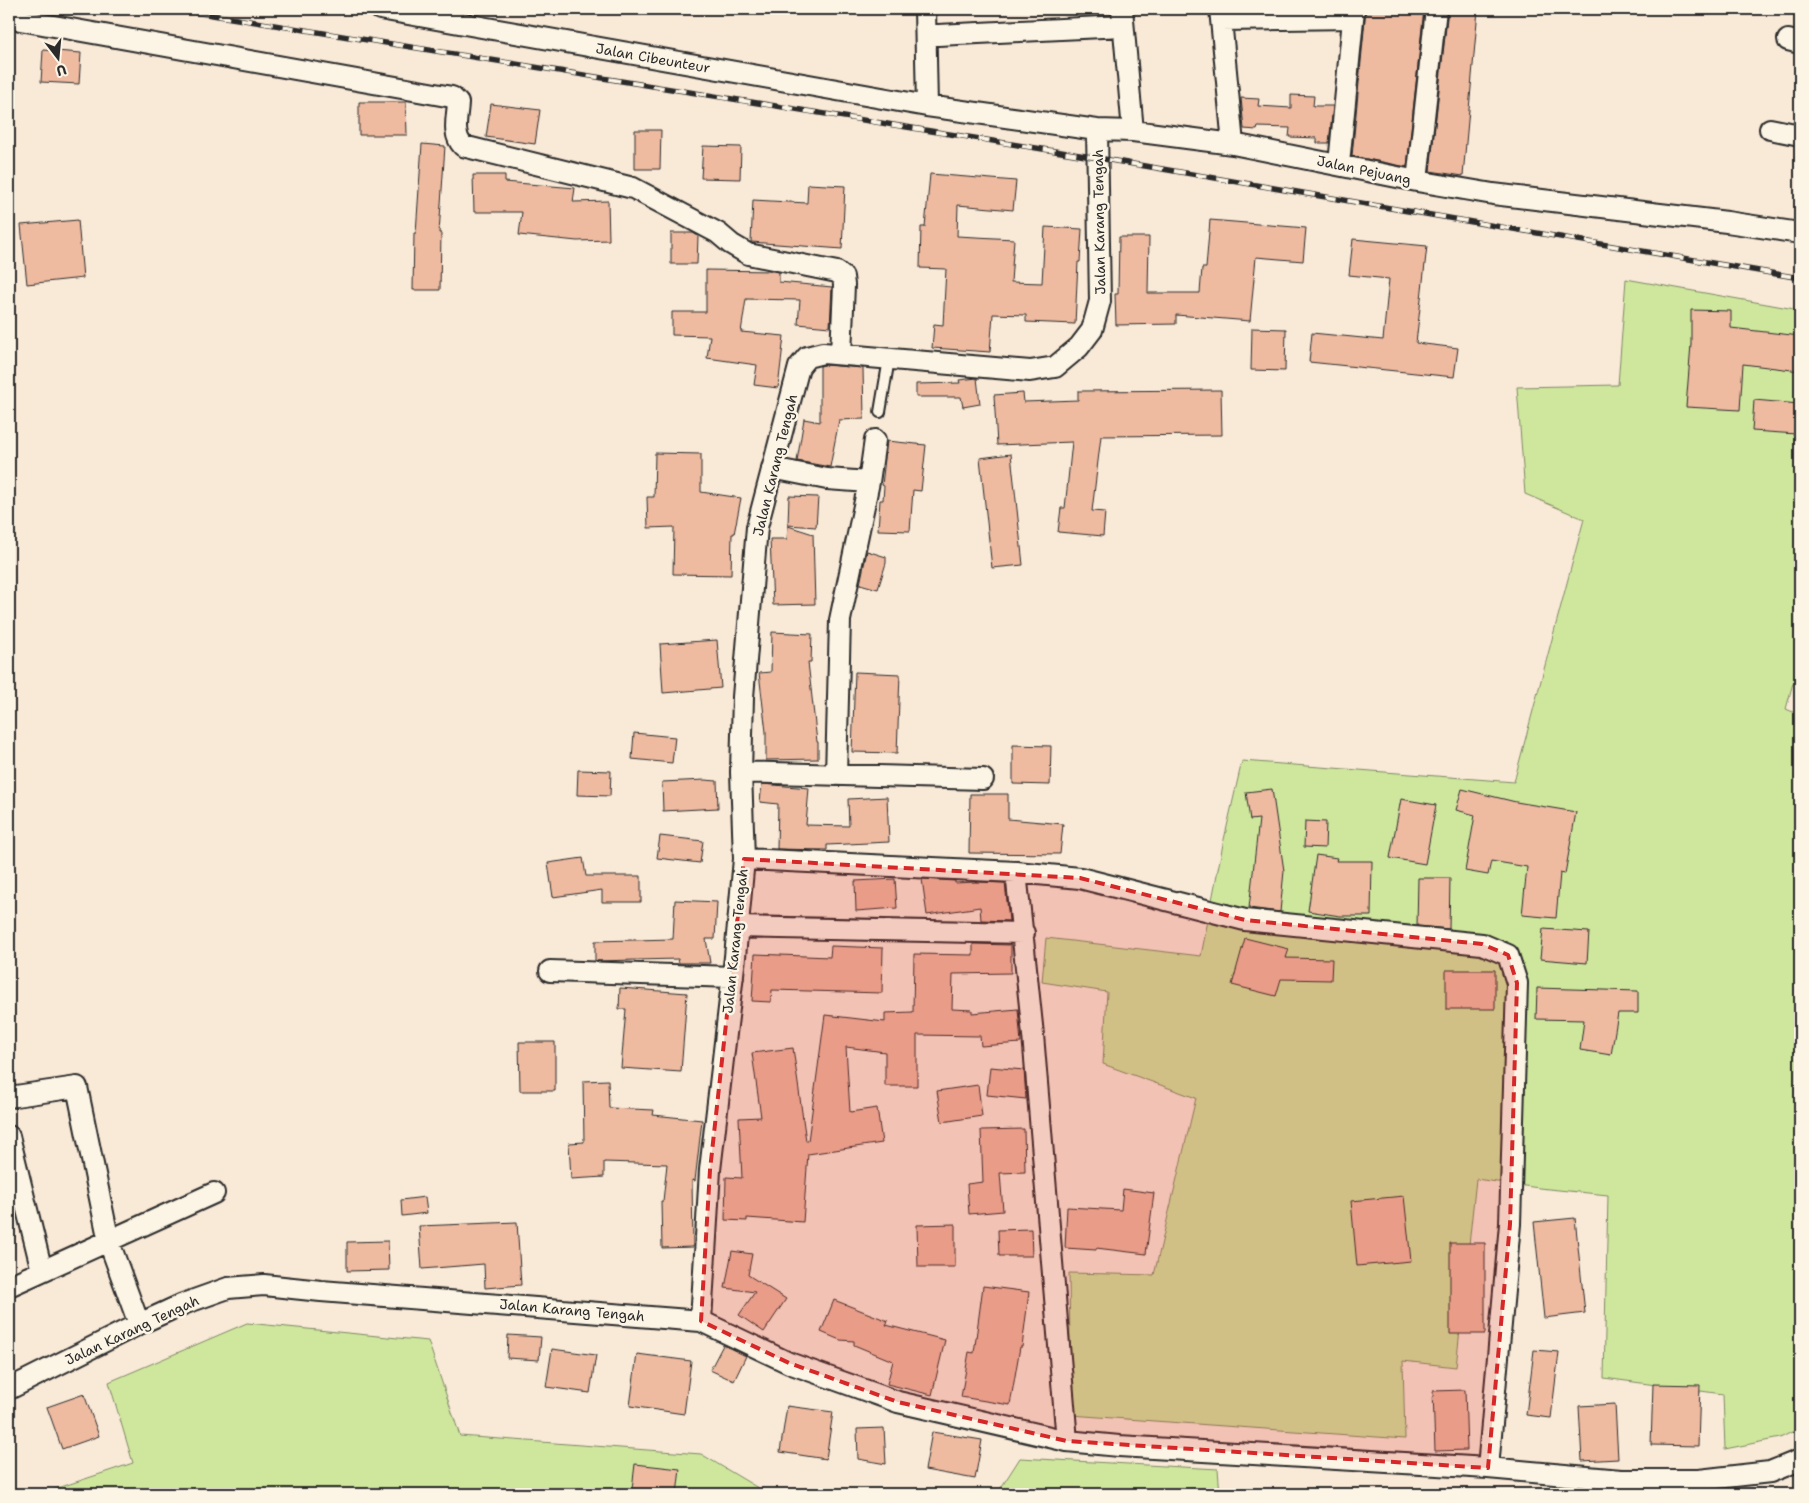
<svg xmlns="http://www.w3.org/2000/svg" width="1809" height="1503" viewBox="0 0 1809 1503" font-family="'Shantell Sans',sans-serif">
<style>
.green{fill:#cfe79d;stroke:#7d8964}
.building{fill:#eebaa0;stroke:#2b2b2b}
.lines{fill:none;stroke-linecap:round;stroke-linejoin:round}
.lane-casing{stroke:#2b2b2b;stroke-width:14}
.street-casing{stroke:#2b2b2b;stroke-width:24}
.lane{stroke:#fcf5e5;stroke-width:10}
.street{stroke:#fcf5e5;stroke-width:20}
.rail-casing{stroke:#2b2b2b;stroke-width:5.5}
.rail{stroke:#fcf5e5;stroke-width:4;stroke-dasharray:11;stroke-linecap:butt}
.marked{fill:#d62828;fill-opacity:0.2;stroke:#d62828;stroke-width:4;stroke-dasharray:10 6;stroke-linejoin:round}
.labels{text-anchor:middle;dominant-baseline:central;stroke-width:5;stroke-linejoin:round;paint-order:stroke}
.street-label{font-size:14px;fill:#2b2b2b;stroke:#fcf5e5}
</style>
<rect width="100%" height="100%" fill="#f9e9d7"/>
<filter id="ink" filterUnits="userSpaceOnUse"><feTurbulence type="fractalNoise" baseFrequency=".02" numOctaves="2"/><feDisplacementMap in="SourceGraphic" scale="10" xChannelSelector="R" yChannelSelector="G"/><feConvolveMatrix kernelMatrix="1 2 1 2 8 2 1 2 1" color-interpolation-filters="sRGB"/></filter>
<g filter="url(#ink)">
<path class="green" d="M1626,279L1800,310V682L1793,683L1786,709L1800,715V1428L1780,1438L1725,1449L1723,1394L1604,1378L1608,1195L1539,1188L1476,1179L1456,1367L1403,1361L1405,1439L1071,1415L1069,1273L1154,1275L1196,1098L1103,1064L1107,992L1042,982L1046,938L1201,956L1223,844L1242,761L1514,782L1584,519L1525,494L1517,387L1618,385Z
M247,1323L428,1341L460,1436L701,1454L768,1494H40L133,1463L109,1382Z
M1020,1458L1218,1469L1220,1494H997Z"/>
<path class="building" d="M1366,9H1424L1407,167L1352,156Z
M1448,9L1478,10L1463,176L1430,171Z
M43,50L81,53L79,84L41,82Z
M1291,95L1314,96L1313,106H1333L1329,143H1317V138L1289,137L1290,128L1258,127L1257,130L1244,129L1241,98L1259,99L1258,106L1291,108Z
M359,102H406L407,135H359Z
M491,104L540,110L535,144L486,137Z
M635,130H661L660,169H635Z
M422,144L445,146L439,233H441L440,290H413L414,233H416Z
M703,146L741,147L740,179L701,178Z
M930,174L1016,181L1013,210L958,205L957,236L1014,239L1011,282L1042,283L1045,227L1082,229L1080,262H1078L1075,324L1026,322V315L993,314L990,352L932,348L934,324L943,325L946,269L920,268L921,227H925Z
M473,175H505V182L575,188L573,202L608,201L609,240L577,241L519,235L522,212H474Z
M808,184L845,186L842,249L751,242L753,200L807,203Z
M78,220L83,278L27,284L21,225Z
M1210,220L1306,228L1303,261L1256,257L1250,321L1176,315V324L1116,325L1115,294H1118L1119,237H1149L1148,293H1200L1202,268H1206Z
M671,233H693L698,236L697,264H671Z
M1353,239L1427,246L1416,343L1458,348L1454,377L1309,362L1312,333L1383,340L1389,279L1349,275Z
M706,270L773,271L779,272V282L832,287L830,327L798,324L800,300L746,299L741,332L784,336L778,388L754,385L757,365L707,358L710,336L672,335V312H706Z
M1691,310L1731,311V328L1800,336V371L1743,364L1740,410L1686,407L1691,344Z
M1252,328L1286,329L1285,371L1251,370Z
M824,365L863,368L864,419L839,420L830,467L797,461L804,419L820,422V366Z
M977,378L980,404L963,407L961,397H916V384L960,383L959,380Z
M1221,390L1222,435L1101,436L1092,511L1105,512L1103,536L1058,532L1061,508H1065L1072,442L997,445L994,395L1023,393L1024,402L1078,400V391Z
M1754,400L1799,404L1797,434L1752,431Z
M887,441L926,445L921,491L913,490L910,531L878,530L880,500H883L884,486L882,485Z
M655,453L701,454V492L741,498L734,534H732L731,575L673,574L674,527L648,528L647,497H654Z
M1011,454L1023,565L992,568L980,458Z
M789,496L818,497L816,527L788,525Z
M788,526L813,534L815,604L773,605L770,539H787Z
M867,551L886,557V563L878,589L860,584Z
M772,632L812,634L811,662H808L817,742H818V759L766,760V732L759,673L771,672Z
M717,640L721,688L663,693L660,644Z
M855,672L900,674L897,753L852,752Z
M634,733L675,737L672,763L632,759Z
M1013,745L1051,746L1050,785L1013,784Z
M578,770L611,771L610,796L577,795Z
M705,780L717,781L718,808L663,811L662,782Z
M762,784L809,788L806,825L849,826L848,799L887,797L889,842L827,845V850L777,849L778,804L760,802Z
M1272,789L1284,871L1280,912L1249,908L1259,819L1250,820L1246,792Z
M1462,789L1516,802L1576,812L1565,874L1560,873L1556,918L1522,915L1527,867L1491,861L1488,875L1465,871L1475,815L1456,810Z
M970,794H1008V819L1063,824L1060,854L969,853Z
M1401,799L1436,805L1425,864L1390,858Z
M1305,821L1326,822L1325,848L1304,847Z
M660,836L703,841L700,863L657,858Z
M1316,855L1337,858L1336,861H1372L1371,916H1340L1308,911Z
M583,858L586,876H641V902H602V890L553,897L548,863Z
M1418,878H1450L1449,929L1417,926Z
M895,879L897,908L856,911L855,881Z
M922,879L955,881V883L976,882L1005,883L1009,921L981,920L980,907L927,915Z
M675,900L717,902L715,939H706L710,963H679L678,959L595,961V941L673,939Z
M1543,929L1589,932L1587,963L1540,959Z
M1245,938L1289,949L1286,958L1332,959L1331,980L1281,979L1276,996L1232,985Z
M973,944L1011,945V973L953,974L952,1009L972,1010V1013L1018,1009L1021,1043L981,1046L980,1036L917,1035V1086H885V1052L846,1047L850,1112L877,1108L882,1143L808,1154L803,1222L747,1218V1221L725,1220L726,1177L742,1178L739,1118L761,1117L752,1053L793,1048L806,1141H808L825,1015L885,1022V1013L913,1012L914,954L973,955Z
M831,946L883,948L882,993L772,990L771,1002L752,1001L755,954L830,957Z
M1446,970H1495V1009H1446Z
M620,988L687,993L681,1072L621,1068L626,1009H619Z
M1537,988L1638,991V1013H1618L1611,1055L1580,1050L1584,1020L1536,1019Z
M519,1042H555V1091H520Z
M990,1067L1024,1070L1026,1099L987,1095Z
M608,1080L609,1108L654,1110L653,1115L702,1120L695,1181L692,1180L693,1247L662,1248L661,1201H663L667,1164L604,1162V1177L571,1179L569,1143L584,1142L583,1081Z
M978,1085L982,1116L942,1122L937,1091Z
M1024,1129L1025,1172L1000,1173L1003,1211L969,1214L967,1184L983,1182L981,1130Z
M1123,1189L1154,1193L1146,1254L1096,1248V1250L1065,1248L1067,1207L1121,1210Z
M1404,1196L1411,1261L1357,1266L1351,1201Z
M425,1197L427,1213L402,1216L401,1200Z
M1575,1218L1585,1313L1544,1318L1534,1222Z
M517,1222L521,1285L485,1288L484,1264L422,1269L419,1226Z
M955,1224V1267H918L917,1225Z
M1031,1229L1032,1256H999L998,1230Z
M388,1241L389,1270L347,1271V1242Z
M1450,1243H1485V1334H1450Z
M732,1251L752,1254L748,1275L786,1299L764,1332L739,1315L755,1292L725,1288Z
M983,1286L1029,1292L1022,1347H1020L1010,1405L961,1397L969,1352L974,1353Z
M834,1300L888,1321L886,1325L945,1340L932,1395L887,1384L893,1361L854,1345V1341L840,1340L821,1332Z
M508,1335L541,1337L539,1360L507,1358Z
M723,1345L746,1356L734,1381L710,1370Z
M552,1349L596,1355L590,1393L546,1387Z
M1534,1350L1559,1352L1551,1418L1526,1415Z
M637,1354L691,1361L684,1414L630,1406Z
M1653,1384L1700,1385L1698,1446L1651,1445Z
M1465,1390L1467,1450L1435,1451L1433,1391Z
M84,1394L99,1436L62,1449L47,1407Z
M1615,1404L1618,1459L1582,1461L1579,1406Z
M787,1406L833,1412L826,1459L780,1452Z
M884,1428L886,1464L858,1459L857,1429Z
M932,1432L982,1440L975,1479L925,1470Z
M635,1464L680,1469L677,1494L632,1489Z"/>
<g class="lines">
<defs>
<path id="lane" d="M880,412L889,359"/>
<path id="street" d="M380,9L927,106L1097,130L1133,131L1233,144L1417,181L1493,194L1727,222L1800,233
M925,9L927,106
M1122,9L1133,131
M1220,9L1233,144
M9,18L452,97L458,103C457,119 452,134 463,146L633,188L718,233L731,244L748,254L837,272L843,277L844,285L841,354
M1221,20L1353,18
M926,34L938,35L1123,26
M1788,40L1800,43
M1770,129L1800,135
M1339,164L1354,9
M1417,181L1436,9
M772,468L827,479L869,482
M741,772L983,779
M836,775L840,620L869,482L875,440
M744,859L1016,872L1080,878L1245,920L1482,944L1508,955L1517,983L1510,1224L1488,1468
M1016,872L1033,1035L1067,1441
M738,927L1024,933
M550,971L733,977
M9,1097L77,1087L109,1242L139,1324
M9,1136L42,1271
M9,1286L214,1193
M701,1321L789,1363L898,1402L1067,1441L1119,1446L1488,1468L1621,1480H1699L1770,1472L1800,1460
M9,1389L139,1324L183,1304L228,1288L264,1285L321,1291L701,1321L710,1170L735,957L744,859L741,772L743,697L757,527L799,367L807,357L823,353L1030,371L1055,367L1079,347L1092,330L1100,301L1097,130"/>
</defs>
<use href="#lane" class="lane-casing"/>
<use href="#street" class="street-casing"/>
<use href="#lane" class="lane"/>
<use href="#street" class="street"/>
<defs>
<path id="rail" d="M175,9L1098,158L1800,278"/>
</defs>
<use href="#rail" class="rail-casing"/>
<use href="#rail" class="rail"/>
</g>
</g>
<path class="marked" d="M744,859L1080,878L1245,920L1482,944L1508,955L1517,983L1510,1224L1488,1468L1067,1441L898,1402L789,1363L701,1321L710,1170Z"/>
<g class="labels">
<g class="street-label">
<text transform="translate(653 58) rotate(10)">Jalan Cibeunteur</text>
<text transform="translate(1364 170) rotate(12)">Jalan Pejuang</text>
<text transform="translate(1099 222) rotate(-91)">Jalan Karang Tengah</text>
<text transform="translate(775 465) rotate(-76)">Jalan Karang Tengah</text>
<text transform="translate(735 941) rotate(-84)">Jalan Karang Tengah</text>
<text transform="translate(572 1310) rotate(5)">Jalan Karang Tengah</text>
<text transform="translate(132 1330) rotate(-25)">Jalan Karang Tengah</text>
</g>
</g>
<rect width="1809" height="1503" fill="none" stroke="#fcf5e5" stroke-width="30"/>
<rect x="15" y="15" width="1779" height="1473" fill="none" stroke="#2b2b2b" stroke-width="2" filter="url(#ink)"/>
<g transform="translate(58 58) rotate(164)" stroke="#fcf5e5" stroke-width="4" paint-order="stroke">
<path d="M0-4L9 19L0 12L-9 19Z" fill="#2b2b2b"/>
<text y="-8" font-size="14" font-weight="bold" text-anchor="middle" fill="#2b2b2b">U</text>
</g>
</svg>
